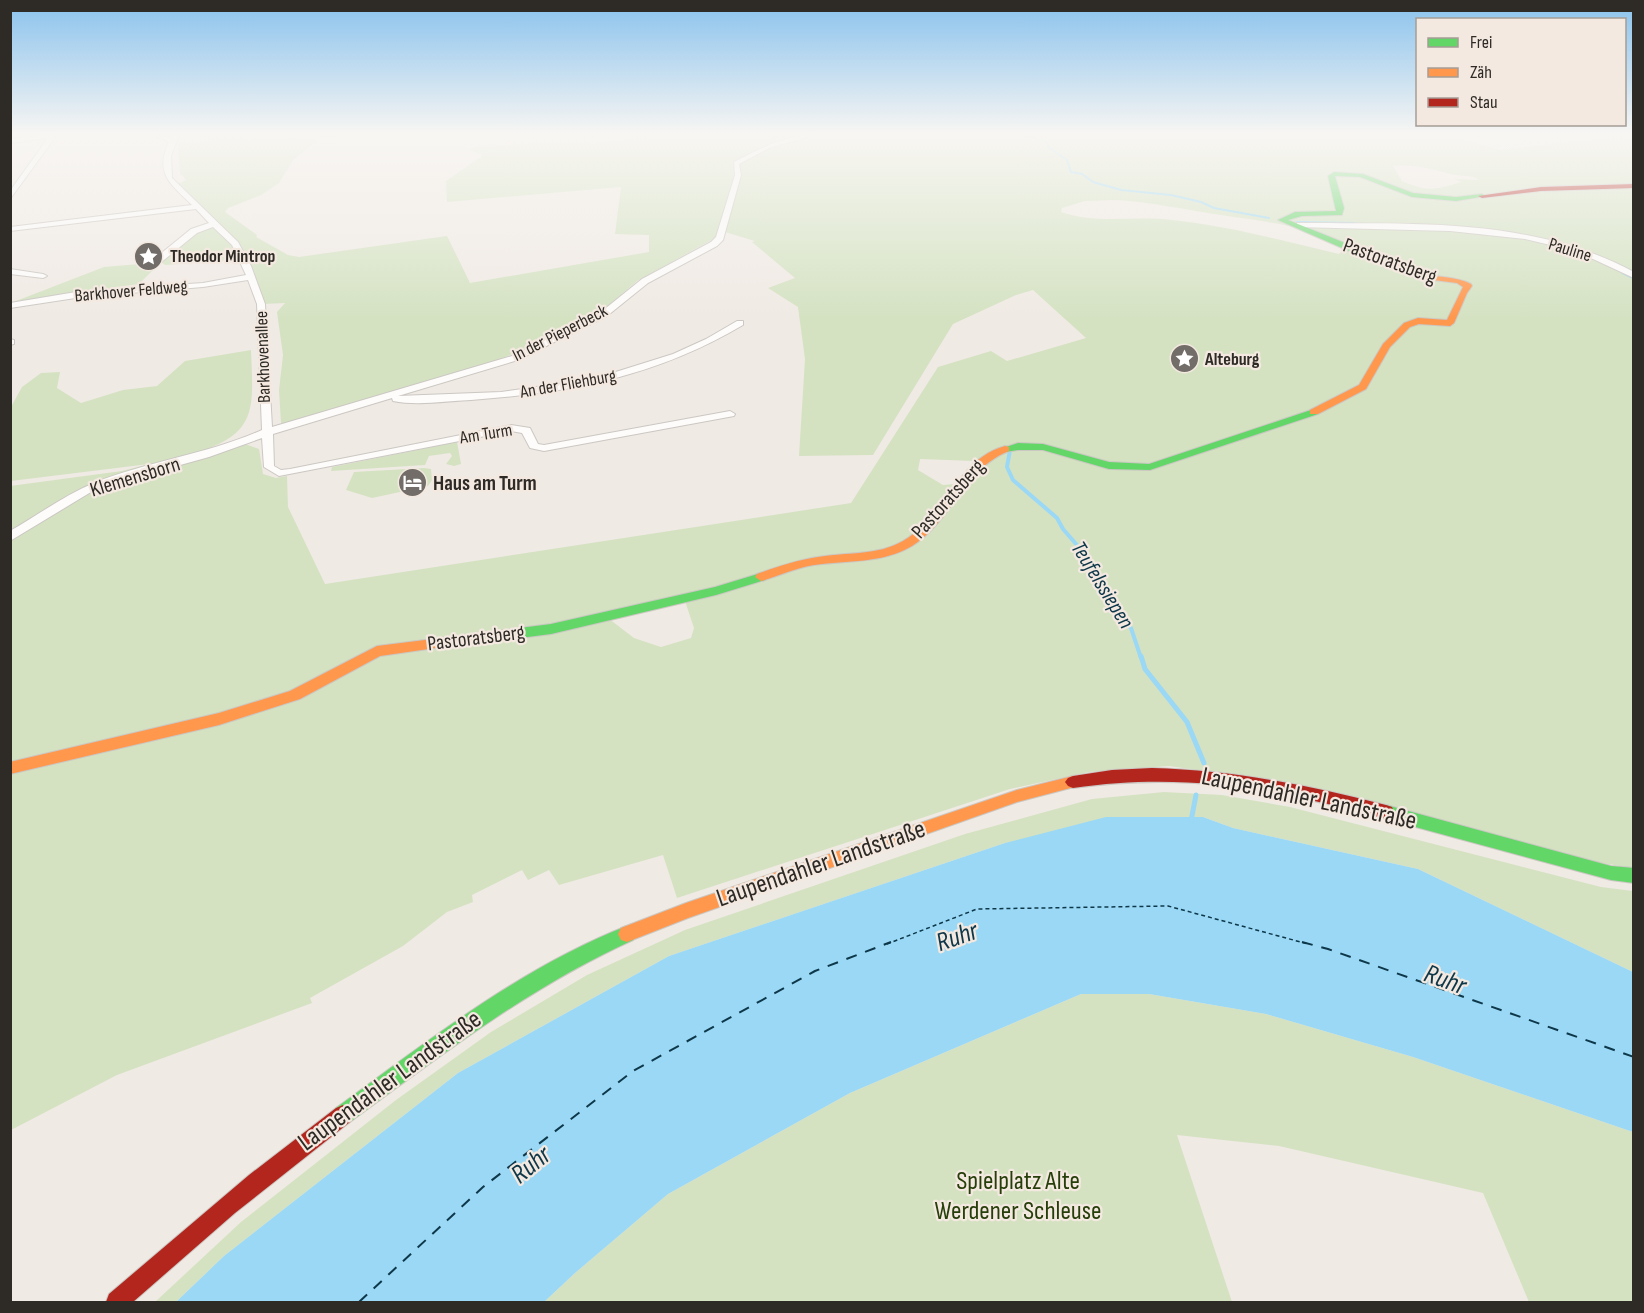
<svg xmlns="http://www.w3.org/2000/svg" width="1644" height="1313" viewBox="0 0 1644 1313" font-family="'Sofia Sans Condensed',sans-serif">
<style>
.built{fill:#e7dcd2}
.green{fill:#d4e2c2;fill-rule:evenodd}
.water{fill:#9ad8f5}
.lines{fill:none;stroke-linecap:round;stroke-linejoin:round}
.stream-far3{stroke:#9ad8f5;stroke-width:2}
.stream-far2{stroke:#9ad8f5;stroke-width:3}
.stream-far1{stroke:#9ad8f5;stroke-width:4}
.stream{stroke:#9ad8f5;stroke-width:5}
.ferry-far1{stroke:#0e384a;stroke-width:1.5;stroke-dasharray:4 3;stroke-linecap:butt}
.ferry{stroke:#0e384a;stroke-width:2;stroke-dasharray:11 9;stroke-linecap:butt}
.street-casing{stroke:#cbc7c2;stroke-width:2}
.fast-casing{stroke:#cbc7c2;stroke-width:2}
.slow-casing{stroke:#cbc7c2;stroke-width:2}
.jam-casing{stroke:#cbc7c2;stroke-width:2}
.street{fill:#fdfcfb;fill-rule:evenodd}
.fast{fill:#63d668;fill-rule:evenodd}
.slow{fill:#ff974d;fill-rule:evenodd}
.jam{fill:#b3261e;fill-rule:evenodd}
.labels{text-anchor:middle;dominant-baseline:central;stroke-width:4.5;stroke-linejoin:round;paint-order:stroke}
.far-street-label{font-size:18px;fill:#2e2a26;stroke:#f4e9e0}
.far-poi-label{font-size:18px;font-weight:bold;fill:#2e2a26;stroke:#f4e9e0;text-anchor:start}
.street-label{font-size:21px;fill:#2e2a26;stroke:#f4e9e0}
.poi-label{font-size:21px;font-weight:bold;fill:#2e2a26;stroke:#f4e9e0;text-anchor:start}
.water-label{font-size:22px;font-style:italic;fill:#0e384a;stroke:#f4e9e0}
.near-street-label{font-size:26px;fill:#2e2a26;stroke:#f4e9e0}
.near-park-label{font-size:26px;fill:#263e09;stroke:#f4e9e0}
.near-water-label{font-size:27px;font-style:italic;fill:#0e384a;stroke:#f4e9e0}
</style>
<rect width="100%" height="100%" fill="#f0eae4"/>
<path class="built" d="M210,135H319L316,139L201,143Z"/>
<path class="green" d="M320,135H356L320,139L293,160L279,183L261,195L228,208L225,212L257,235L256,237L288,255L299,257L447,236L470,283L649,252V235L615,234L621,187L447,202L446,181L481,157V154L468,150L474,147L544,143L595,144L654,135H1476L1458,138L1500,150L1633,135V868L1602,863L1266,780L1169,766L1089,772L1010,789L677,898L663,855L559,885L549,870L528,880L522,870L472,895L473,902L447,912L403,946L310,998L312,1003L117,1075L11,1130L10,486L122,471L149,464L11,481V407L22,387L41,373L60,372L57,388L81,403L123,390L157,386L185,361L251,350C253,406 259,433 198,452L237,441L259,449L263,474L276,478L287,476L288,507L325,584L851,503L938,367L991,351L1007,361L1086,338L1033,290L1016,295L953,324L873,455L799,456L805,359L798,307L768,288L795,278L752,242L755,241L725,232L738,182H732L717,237L637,281L600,313L510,355L474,369L289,424L281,423L279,390L283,355L277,312L285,303L263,304L244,259L165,265L159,260L190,233L212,225L176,185L186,180L180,173L178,143L316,139ZM1393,166C1414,164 1431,169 1451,174C1460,177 1472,174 1479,180L1454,179L1462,182C1435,189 1430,193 1402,181ZM1116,200C1152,202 1186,210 1221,215C1252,220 1323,226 1343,250L1339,254C1284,241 1229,226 1172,220C1134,215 1098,225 1061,212L1062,208L1085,201ZM920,460V459L973,461L966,483L943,485L918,470ZM683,595L694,628L691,638L661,647L634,638L604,615Z
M152,263L159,264L139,284L16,301L104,267Z
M457,442L461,464L454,466L446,464L452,456L450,453L429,456L425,465L331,471L332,467Z
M424,468L431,469L432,480L428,486L372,498L346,490L354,472Z
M1164,792L1222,795L1290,807L1601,887L1633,891V972L1418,869L1233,828L1203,817L1005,843L669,956L458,1073L224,1256L176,1302H155L241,1222L396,1100L491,1032L587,975L685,930L965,834L1092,799Z
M1081,994H1149L1266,1014L1413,1057L1633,1132V1302H1529L1483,1193L1279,1146L1177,1135L1232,1302H544L575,1273L668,1194L850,1093Z"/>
<path class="water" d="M1106,817H1203L1233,828L1418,869L1633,972V1132L1413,1057L1266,1014L1149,994H1081L850,1093L668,1194L575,1273L544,1302H176L224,1256L458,1073L669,956L1005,843Z"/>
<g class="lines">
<path class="stream-far3" d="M1023,135L1047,142L1048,147L1067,160L1071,172L1082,174L1093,182L1121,190L1171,195L1201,202L1214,208L1269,218
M1297,222L1354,223"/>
<path class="stream-far2" d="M1623,273L1634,278"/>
<path class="stream-far1" d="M1010,450L1007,467L1013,480L1057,518L1063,529L1090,560L1096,584L1131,628L1141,658"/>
<path class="stream" d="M1141,656L1145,669L1187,722L1204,763
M1191,821L1196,795"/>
<path class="ferry-far1" d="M887,944L977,909L1168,906L1308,944"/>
<path class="ferry" d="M1302,942L1328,949L1634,1057
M359,1302L483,1187L633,1071L815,971L891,942"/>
<defs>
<path id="street" d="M43,135H57L10,199V191L48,138L10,143V139Z
M154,135L171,138L173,135H179L171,156L172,178L238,242L251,266L265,304L272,427L512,356L601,312L642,279L711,242L716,237L735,175L734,162C759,149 785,135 814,135L769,148L739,164L741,175L723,240L717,246L648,283L607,316L518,360L398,396L501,392L572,382L606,375L673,354L706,339L737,321H743V325C657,376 570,393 471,400C446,401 417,406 393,401L392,398L273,434L274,466L281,470L290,469L511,425L530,428L538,444L544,445L730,411L735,414L734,416L544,451L530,448L522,433L511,431L279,476L264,467L262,438L209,457L105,486L91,492L10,541V531C38,515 65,495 94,483C149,461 208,454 262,430L257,304L248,280L203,287L82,297L10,308V303L82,291L203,283L246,275L232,245L213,227L197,233L159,264H153V260L191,229L209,223L196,209L10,231V227L192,205C171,184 154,174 169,142Z
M1300,223C1412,224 1532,217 1634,272V278L1593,259L1559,247L1525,239L1450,231L1297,227V223Z
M10,269L43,274L47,276L43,278L10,274Z
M10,339L14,340V344L10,345Z"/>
<path id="fast" d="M1334,172L1363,174L1413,193L1456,197L1482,194L1486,196L1456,201L1412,197L1360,177L1335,176L1344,208L1342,215L1302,216L1288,220L1355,247L1399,261L1400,263L1396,265L1349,251L1278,220L1295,212L1336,211L1328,176Z
M1314,409L1318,410V414L1150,470L1109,469L1043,450H1018L1005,452L1000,449L1018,443L1043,444L1109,462L1149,464Z
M761,573L767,577L765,580L716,595L551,634L465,645L458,640L465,635L551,624L715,587Z
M1386,805L1611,866L1634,868V883L1611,880L1386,819L1380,817L1378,812L1380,807Z
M627,926L633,928L636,934L633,940C530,987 441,1055 350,1122L343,1125L336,1122L333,1115L336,1108C428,1041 520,968 627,926Z"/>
<path id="slow" d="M1393,261C1404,261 1413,271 1424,274C1440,278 1456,276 1471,284L1472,286L1467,293L1454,323L1450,326L1419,324L1410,327L1390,347L1366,389L1318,414H1310V410L1359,385L1383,344L1404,323L1418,318L1447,320L1463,287L1457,283L1418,278L1393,265Z
M1005,446L1009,447V451C963,469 953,520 912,546C882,564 847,560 814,565C795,568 779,576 761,581L755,577L757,574C777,567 797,560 818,557C847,552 877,556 903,541C947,515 957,459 1005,446Z
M465,635L472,640L470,643L380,656L300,699L219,725L10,774V762L219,713L290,691L377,646Z
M1073,776L1078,778L1081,782L1078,786L1017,802L688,918L627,942L621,940L618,934L621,928L686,903L1017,790Z"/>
<path id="jam" d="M1634,184V188L1541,191L1482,198L1478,196L1541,187Z
M1152,768C1232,770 1308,785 1386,805L1392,807L1394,812L1392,817L1386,819C1276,789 1187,772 1073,788L1068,786L1065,782L1068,778L1073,776L1112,770Z
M343,1105L350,1108L353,1115L350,1122L235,1213L133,1302H106L109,1294L249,1175L336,1108Z"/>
</defs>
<use href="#street" class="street-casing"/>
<use href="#fast" class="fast-casing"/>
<use href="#slow" class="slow-casing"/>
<use href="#jam" class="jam-casing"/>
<use href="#street" class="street"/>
<use href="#fast" class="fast"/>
<use href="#slow" class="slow"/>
<use href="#jam" class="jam"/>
</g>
<linearGradient id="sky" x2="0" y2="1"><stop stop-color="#89c2ed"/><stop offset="0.42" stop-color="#f8f6f3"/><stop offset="1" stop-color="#f8f6f3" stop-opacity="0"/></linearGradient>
<rect width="1644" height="319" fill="url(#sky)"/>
<defs>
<symbol id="sight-disc" viewBox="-11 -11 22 22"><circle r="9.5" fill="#726d68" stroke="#f4e9e0"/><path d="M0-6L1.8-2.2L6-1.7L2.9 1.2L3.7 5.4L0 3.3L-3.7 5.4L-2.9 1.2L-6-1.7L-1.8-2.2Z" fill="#fff"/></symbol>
<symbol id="hotel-disc" viewBox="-11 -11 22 22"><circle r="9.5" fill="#726d68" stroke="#f4e9e0"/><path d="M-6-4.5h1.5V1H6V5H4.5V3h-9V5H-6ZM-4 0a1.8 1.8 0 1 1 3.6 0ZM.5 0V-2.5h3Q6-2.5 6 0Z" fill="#fff"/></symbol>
</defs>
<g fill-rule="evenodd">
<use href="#sight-disc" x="132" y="240" width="33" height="33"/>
<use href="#sight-disc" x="1168" y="342" width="33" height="33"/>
<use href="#hotel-disc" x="396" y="466" width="33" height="33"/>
</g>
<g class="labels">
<g class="far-street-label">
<text transform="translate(1570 250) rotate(17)">Pauline</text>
<text transform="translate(131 291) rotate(-5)">Barkhover Feldweg</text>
<text transform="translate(560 333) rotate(-27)">In der Pieperbeck</text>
<text transform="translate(263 357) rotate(-92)">Barkhovenallee</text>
<text transform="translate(568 384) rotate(-10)">An der Fliehburg</text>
<text transform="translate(486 434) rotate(-9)">Am Turm</text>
</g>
<g class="far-poi-label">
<text x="170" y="256">Theodor Mintrop</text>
<text x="1205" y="359">Alteburg</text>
</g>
<g class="street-label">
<text transform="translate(1390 261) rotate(20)">Pastoratsberg</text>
<text transform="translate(135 477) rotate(-17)">Klemensborn</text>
<text transform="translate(948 499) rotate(-48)">Pastoratsberg</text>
<text transform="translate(476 638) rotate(-7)">Pastoratsberg</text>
</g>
<g class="poi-label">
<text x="433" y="483">Haus am Turm</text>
</g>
<g class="water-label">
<text transform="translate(1102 585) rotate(58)">Teufelssiepen</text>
</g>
<g class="near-street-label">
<text transform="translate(1309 799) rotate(12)">Laupendahler Landstraße</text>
<text transform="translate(821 864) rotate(-19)">Laupendahler Landstraße</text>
<text transform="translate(390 1081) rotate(-36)">Laupendahler Landstraße</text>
</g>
<g class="near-park-label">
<text x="1018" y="1181">Spielplatz Alte<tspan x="1018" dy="30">Werdener Schleuse</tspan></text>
</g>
<g class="near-water-label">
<text transform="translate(957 937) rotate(-19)">Ruhr</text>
<text transform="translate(1445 980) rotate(20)">Ruhr</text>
<text transform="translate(531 1165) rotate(-39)">Ruhr</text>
</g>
</g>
<rect width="1644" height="1313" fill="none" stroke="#2e2a26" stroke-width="24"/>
<rect x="1416" y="18" width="210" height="108" fill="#f4e9e0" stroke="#a59d96" stroke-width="1.5"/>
<rect x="1428" y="38" width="30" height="9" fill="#63d668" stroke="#a59d96" stroke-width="1.5"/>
<text x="1470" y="48" font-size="18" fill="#2e2a26">Frei</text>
<rect x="1428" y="68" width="30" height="9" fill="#ff974d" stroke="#a59d96" stroke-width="1.5"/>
<text x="1470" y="78" font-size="18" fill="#2e2a26">Zäh</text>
<rect x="1428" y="98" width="30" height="9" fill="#b3261e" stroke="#a59d96" stroke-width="1.5"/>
<text x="1470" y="108" font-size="18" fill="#2e2a26">Stau</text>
</svg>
